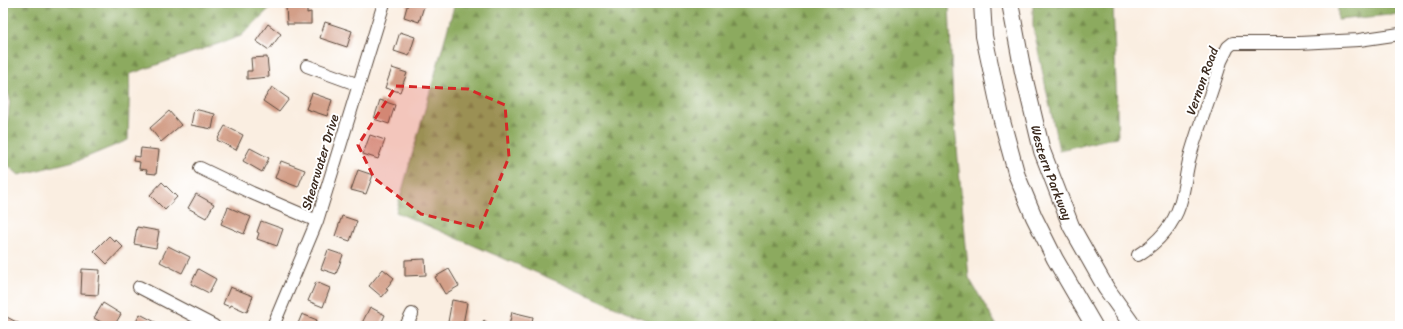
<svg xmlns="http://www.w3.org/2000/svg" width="1403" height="329" viewBox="0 0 1403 329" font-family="Sriracha,sans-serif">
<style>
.forest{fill:url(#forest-firs);stroke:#646a3e}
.building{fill:#d39f88}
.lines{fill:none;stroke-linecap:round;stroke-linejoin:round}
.street-casing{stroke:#58473b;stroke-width:14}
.secondary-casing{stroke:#58473b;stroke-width:18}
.street{stroke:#fff;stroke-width:12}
.secondary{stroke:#fff;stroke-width:16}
.marked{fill:#d62828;fill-opacity:0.2;stroke:#d62828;stroke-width:3;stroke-dasharray:8 5;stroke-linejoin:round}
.labels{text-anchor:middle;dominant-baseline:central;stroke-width:4;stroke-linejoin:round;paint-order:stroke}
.street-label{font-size:13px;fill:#3b2a1e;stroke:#fff}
</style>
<defs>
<pattern id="forest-firs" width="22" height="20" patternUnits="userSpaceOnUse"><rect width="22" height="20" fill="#8caa5e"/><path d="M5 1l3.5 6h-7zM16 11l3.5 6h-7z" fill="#748b4d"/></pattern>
</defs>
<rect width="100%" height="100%" fill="#fff"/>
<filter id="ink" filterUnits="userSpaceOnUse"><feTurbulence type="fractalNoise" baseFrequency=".025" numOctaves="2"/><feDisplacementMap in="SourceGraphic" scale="8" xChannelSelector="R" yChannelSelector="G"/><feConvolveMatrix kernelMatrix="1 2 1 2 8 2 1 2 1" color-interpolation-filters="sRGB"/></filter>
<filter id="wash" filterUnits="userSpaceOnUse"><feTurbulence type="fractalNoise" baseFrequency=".012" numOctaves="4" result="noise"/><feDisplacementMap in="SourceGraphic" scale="16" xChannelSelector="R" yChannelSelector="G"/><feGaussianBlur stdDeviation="0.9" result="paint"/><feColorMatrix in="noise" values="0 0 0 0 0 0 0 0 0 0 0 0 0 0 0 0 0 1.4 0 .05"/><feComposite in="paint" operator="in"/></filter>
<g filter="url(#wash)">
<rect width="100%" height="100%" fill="#faeee1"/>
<path class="forest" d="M3,3H275L241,36L130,74L128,140L82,159L19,175L3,161L10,99L3,77Z
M455,3H949L953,105L969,278L997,326H660L396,212Z
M1033,3H1113L1118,137L1059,150L1033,26Z
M1338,3H1400V14L1338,20Z"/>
<g id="blocks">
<path class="building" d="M408,3H425L419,22L404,17Z
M286,6H307V13L311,12V24H287Z
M325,22L352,31L347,47L320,38Z
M268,24L281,34L269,50L256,41Z
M400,32L415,37L409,56L394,51Z
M267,57L269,77L247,79V71H252L251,58Z
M392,68L407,73L400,92L385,88Z
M272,87L289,99L279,112L263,101Z
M312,93L332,100L327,116L306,109Z
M380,100L395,105L389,124L374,119Z
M194,109L215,114L212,129L191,125Z
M169,111L181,125L161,142L150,128Z
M225,126L243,135L236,150L217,140Z
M370,135L385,140L378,159L363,154Z
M141,148L159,150L156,174L146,173L147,170L139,169L140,162L133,161L134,156L140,157Z
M250,148L269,158L262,172L243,161Z
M281,161L305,170L298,187L275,178Z
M358,170L373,175L366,194L351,190Z
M162,182L177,197L165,210L150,195Z
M196,194L214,204L206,218L188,208Z
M228,207L251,217L244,234L221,224Z
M342,216L357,221L350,241L335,236Z
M261,221L283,229L277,246L257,239L259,233L257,232Z
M137,227L159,231L156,248L134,244Z
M109,236L115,242L116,240L123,247L107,264L94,251Z
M168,246L190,257L182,273L160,262Z
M328,250L343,255L336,274L321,269Z
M425,259L426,275L405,276V260Z
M82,269L100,270L98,295L81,294Z
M198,269L216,279L209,293L191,284Z
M383,269L394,278L386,289L388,290L382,297L369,286Z
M449,269L459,286L445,294L435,277Z
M316,282L330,288L323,307L308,301Z
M230,287L253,296L247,312L231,305L230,307L223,304Z
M452,300L467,303L463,324L448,322Z
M103,303L121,314L114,326H108L94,318Z
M370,307L385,315L380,326L361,325Z
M512,312L533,317L531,326H509Z
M140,314L157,323L156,326H134Z
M302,314L317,320L314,326H297Z
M3,315L22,325V326H3Z
M484,320L491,326H479Z"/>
</g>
</g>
<g filter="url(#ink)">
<use href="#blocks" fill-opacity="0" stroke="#58473b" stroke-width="1"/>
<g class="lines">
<defs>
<path id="street" d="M307,66L359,85
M200,168L252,193L317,221
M1138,255C1157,243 1173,226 1180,204C1185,188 1186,170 1191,153C1200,122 1212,92 1221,61L1228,47L1233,43H1299L1359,40L1400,34
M139,287L214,326
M273,326L317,221L384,3
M406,326L412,314"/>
<g id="secondary">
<path d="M982,3L984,36L1002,121L1017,176L1034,217L1055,259L1094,326"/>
<path id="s1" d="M1010,3L1023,72L1042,151L1071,226L1106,288L1133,326"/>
</g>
</defs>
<use href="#street" class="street-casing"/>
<use href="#secondary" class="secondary-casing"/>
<use href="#street" class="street"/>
<use href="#secondary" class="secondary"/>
</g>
</g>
<path class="marked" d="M396,86L468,89L505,105L509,157L480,228L421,214L374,178L358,145Z"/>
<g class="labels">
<g class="street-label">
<text transform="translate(1202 81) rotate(-70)">Vernon Road</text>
<text transform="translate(320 162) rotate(-73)">Shearwater Drive</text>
<text stroke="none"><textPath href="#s1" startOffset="175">Western Parkway</textPath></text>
</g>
</g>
<rect width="1403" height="329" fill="none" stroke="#fff" stroke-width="16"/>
</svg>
